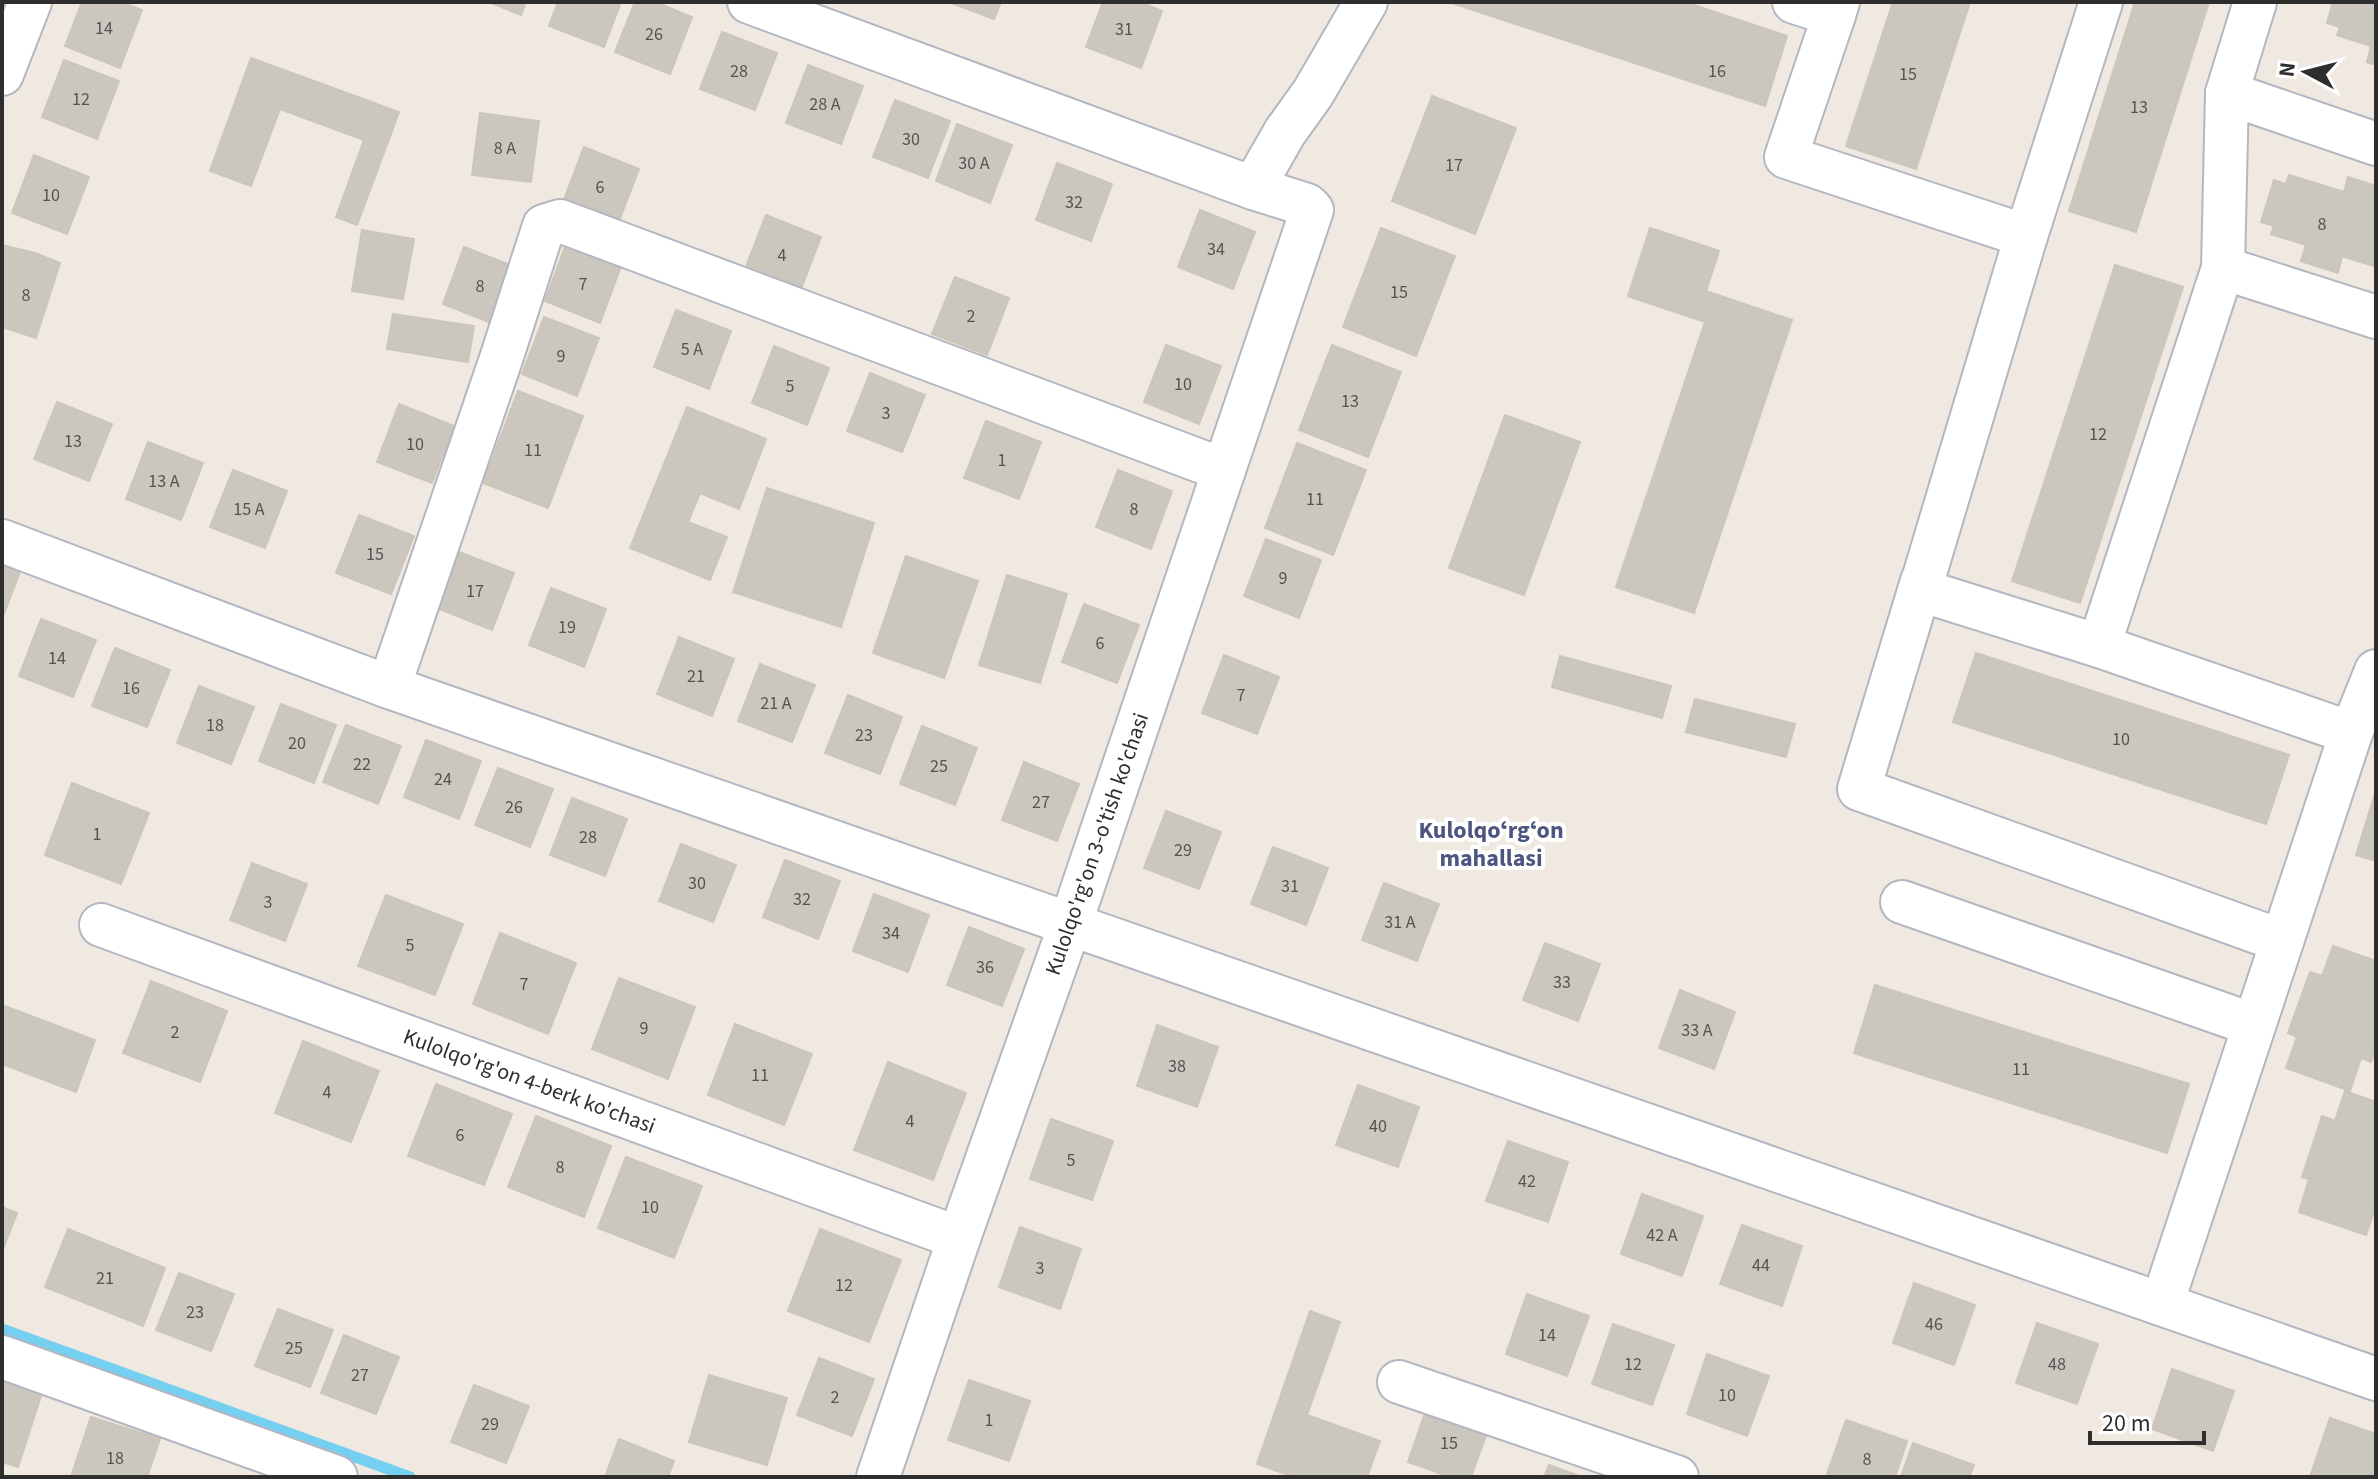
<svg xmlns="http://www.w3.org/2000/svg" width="2378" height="1479" viewBox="0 0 2378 1479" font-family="'Source Sans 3',sans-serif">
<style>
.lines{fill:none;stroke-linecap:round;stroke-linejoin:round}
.stream{stroke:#75cff0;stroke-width:11}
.building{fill:#cbc7bf;stroke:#cbc5ba;stroke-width:2}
.minor-casing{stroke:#b4b7c1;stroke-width:46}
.minor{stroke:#fff;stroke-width:42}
.labels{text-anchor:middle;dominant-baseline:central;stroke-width:8;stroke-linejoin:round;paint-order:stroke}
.number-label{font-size:18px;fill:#555452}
.street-label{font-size:22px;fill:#2e2e2e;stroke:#fff}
.neighbourhood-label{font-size:24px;font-weight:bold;fill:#4d5680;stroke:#fff}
</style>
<rect width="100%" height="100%" fill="#efe9e1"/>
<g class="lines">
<path class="stream" d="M2,1329L410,1477"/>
</g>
<path class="building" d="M82,2H121L142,10L120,68L65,46Z
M489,2H526L521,15Z
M558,2H621L604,47L549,26Z
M635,2H655L692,17L670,74L615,52Z
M949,2H1001L994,19Z
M1103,2H1140L1162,11L1141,68L1086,47Z
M1449,2H1685L1787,36L1765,106Z
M1893,2H1970L1916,169L1846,146Z
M2135,2H2209L2136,232L2069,211Z
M2333,2H2376V65L2367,62L2371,46L2337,35L2340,27L2327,23Z
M722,32L777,53L755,110L700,89Z
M251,58L399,112L357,225L336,217L364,140L280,109L251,186L210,171Z
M64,60L119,81L97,139L42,117Z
M808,65L863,86L841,144L786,123Z
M1432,96L1516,128L1475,234L1392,201Z
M895,100L950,121L928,178L873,157Z
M480,113L539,121L531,182L472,175Z
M957,124L1012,145L990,203L936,181Z
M584,147L639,169L617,226L562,205Z
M34,155L89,177L67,234L12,213Z
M1057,163L1112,184L1091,241L1036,220Z
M2289,175L2344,192L2348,177L2376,186V267L2342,256L2338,273L2301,261L2306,245L2271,234L2274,226L2261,222L2274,180L2286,184Z
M1200,210L1255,232L1233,289L1178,267Z
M766,215L821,237L799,294L744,272Z
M1381,228L1455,256L1416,356L1343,327Z
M1650,228L1719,251L1706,291L1792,320L1694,613L1616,587L1705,322L1628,296Z
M362,230L414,239L403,299L352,291Z
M566,244L621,266L600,323L545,301Z
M2,245L35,253L60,263L36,338L2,327Z
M464,247L518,268L496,325L443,304Z
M2115,265L2183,287L2080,603L2012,581Z
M955,277L1009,298L987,355L932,334Z
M676,310L731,331L709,389L654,367Z
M393,314L474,326L468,362L387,349Z
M544,317L599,338L577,396L522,374Z
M1166,345L1221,366L1199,424L1144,402Z
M1332,345L1401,372L1368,457L1299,430Z
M774,346L829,368L807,425L752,403Z
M870,373L925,395L902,452L847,431Z
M518,391L583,416L548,508L483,483Z
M57,402L112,424L89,481L34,459Z
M399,404L454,426L432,483L377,462Z
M687,407L766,439L739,509L700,493L688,522L727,537L710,580L630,548Z
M1505,415L1580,442L1524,595L1449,568Z
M986,421L1041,442L1019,499L964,478Z
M148,442L203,463L181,520L126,499Z
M1297,443L1366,470L1333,555L1265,528Z
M233,470L287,491L265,548L210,527Z
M1118,470L1172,491L1151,549L1096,527Z
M767,488L874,523L841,627L733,592Z
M359,515L414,536L391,594L336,573Z
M1266,539L1321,560L1299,618L1244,596Z
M2,552L24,561L2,619Z
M459,552L514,573L492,630L437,608Z
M906,556L978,581L944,678L873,653Z
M1007,575L1067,594L1040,683L979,665Z
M551,588L606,609L584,667L529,645Z
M1084,604L1139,625L1117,683L1062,662Z
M41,619L96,640L73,697L19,676Z
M679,637L734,659L712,716L657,694Z
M115,648L170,670L147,727L92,706Z
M1976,653L2289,755L2266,824L1953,722Z
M1224,655L1279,677L1257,734L1202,713Z
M1560,656L1671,686L1662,718L1552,687Z
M760,664L815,685L792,742L738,721Z
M199,686L254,707L231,764L177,743Z
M848,695L902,717L880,774L825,753Z
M1695,699L1795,724L1786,757L1686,732Z
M281,704L336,725L314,783L259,761Z
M346,725L401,746L378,804L323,782Z
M922,726L977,748L955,805L900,784Z
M426,740L481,761L459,819L404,797Z
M1024,762L1079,784L1057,841L1002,820Z
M498,768L553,789L530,847L475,825Z
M72,783L149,813L121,884L45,855Z
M2376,790V861L2356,855Z
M572,798L627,819L605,876L550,855Z
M1166,811L1221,832L1199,889L1144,868Z
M681,844L736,865L713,922L659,901Z
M1273,847L1328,868L1306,925L1251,904Z
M785,860L840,881L818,939L763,917Z
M252,863L307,884L285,941L230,920Z
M1384,883L1439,904L1417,961L1362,940Z
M874,894L929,915L908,972L853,951Z
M386,895L463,924L435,995L358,966Z
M969,927L1024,949L1002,1006L947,985Z
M500,933L576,963L548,1034L473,1004Z
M1545,943L1600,964L1578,1021L1523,1000Z
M2333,946L2376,961V1048L2371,1062L2361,1058L2350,1091L2286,1068L2297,1037L2288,1033L2310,972L2322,976Z
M619,978L695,1007L668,1079L592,1049Z
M151,981L227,1011L200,1082L123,1053Z
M1875,985L2189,1084L2167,1153L1854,1053Z
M1680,990L1735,1012L1714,1069L1659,1048Z
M2,1005L95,1040L76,1092L2,1064Z
M735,1024L812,1054L784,1125L708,1095Z
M1157,1025L1218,1047L1197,1107L1137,1086Z
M303,1041L379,1071L351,1142L275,1113Z
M888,1062L966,1093L933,1180L854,1150Z
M436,1084L512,1114L484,1185L408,1156Z
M1358,1085L1419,1107L1398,1167L1336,1145Z
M2345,1091L2376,1102V1206L2366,1235L2299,1212L2309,1179L2302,1177L2322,1116L2335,1121Z
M536,1116L611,1146L584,1217L508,1187Z
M1051,1119L1113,1141L1092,1200L1030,1179Z
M1508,1141L1568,1162L1548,1222L1486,1201Z
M626,1157L702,1186L674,1258L598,1228Z
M1642,1194L1703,1216L1682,1276L1621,1254Z
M2,1207L17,1213L2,1252Z
M1742,1225L1802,1246L1782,1306L1720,1284Z
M1020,1227L1081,1249L1060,1309L999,1287Z
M68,1229L165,1268L143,1326L45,1287Z
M820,1229L901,1260L869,1342L788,1311Z
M179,1273L234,1294L211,1351L156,1330Z
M1914,1283L1975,1305L1954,1365L1893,1343Z
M1527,1294L1589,1316L1567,1376L1506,1354Z
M278,1309L333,1330L310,1387L255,1366Z
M1310,1311L1340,1322L1307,1415L1380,1441L1367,1477H1294L1257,1464Z
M2037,1323L2098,1344L2077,1404L2016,1383Z
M1613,1324L1674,1345L1652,1405L1592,1384Z
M344,1335L399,1357L376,1414L321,1393Z
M1707,1354L1769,1376L1747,1436L1687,1414Z
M819,1358L874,1379L852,1436L797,1415Z
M2172,1369L2234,1391L2213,1451L2152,1429Z
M709,1375L787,1398L767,1465L689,1442Z
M2,1380L42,1393L18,1467L2,1462Z
M969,1380L1030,1401L1009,1461L948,1440Z
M474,1385L529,1406L506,1463L451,1442Z
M1429,1402L1490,1424L1471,1477H1450L1408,1462Z
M91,1417L160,1439L147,1477H71Z
M2330,1418L2376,1434V1477H2310Z
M1846,1420L1907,1441L1895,1477H1826Z
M619,1439L674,1461L668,1477H605Z
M1913,1443L1974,1465L1969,1477H1901Z
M1549,1465L1582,1477H1544Z"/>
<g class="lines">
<defs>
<g id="minor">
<path d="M749,2L1253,188L1307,205L1312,210L1071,922L959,1238L878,1477"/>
<path d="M1794,2L1834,15L1838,2"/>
<path d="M2255,2L2227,93L2223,268L2099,646L2351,733"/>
<path d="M1834,15L1786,157L2026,236L1920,590L2099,646"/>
<path d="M2,74L30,2"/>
<path d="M2227,93L2376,144"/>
<path d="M1253,188L1285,132L1313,93L1366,2"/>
<path d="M2026,236L2101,2"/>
<path d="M2223,268L2376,317"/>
<path d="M2,541L389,687L2376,1379"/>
<path d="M1922,581L1859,789L2282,941"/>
<path d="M389,687L502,356L544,226L560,221L1224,470"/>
<path d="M1902,902L2254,1025"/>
<path id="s1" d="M101,925L959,1238"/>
<path d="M2162,1304L2351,733L2376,671"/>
<path d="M2,1357L336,1477"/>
<path d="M1399,1382L1677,1477"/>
</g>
</defs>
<use href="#minor" class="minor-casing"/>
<use href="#minor" class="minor"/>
</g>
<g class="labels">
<g class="number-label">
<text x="104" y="28">14</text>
<text x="1124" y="29">31</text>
<text x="654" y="34">26</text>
<text x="739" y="71">28</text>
<text x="1717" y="71">16</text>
<text x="1908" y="74">15</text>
<text x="81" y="99">12</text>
<text x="825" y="104">28 A</text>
<text x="2139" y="107">13</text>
<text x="911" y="139">30</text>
<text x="505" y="148">8 A</text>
<text x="974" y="163">30 A</text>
<text x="1454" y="165">17</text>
<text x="600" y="187">6</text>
<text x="51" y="195">10</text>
<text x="1074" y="202">32</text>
<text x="2322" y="224">8</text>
<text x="1216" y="249">34</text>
<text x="782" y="255">4</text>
<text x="583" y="284">7</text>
<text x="480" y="286">8</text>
<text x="1399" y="292">15</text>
<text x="26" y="295">8</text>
<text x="971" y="316">2</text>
<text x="692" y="349">5 A</text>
<text x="561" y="356">9</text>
<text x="1183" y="384">10</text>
<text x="790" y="386">5</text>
<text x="1350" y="401">13</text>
<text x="886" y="413">3</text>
<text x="2098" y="434">12</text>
<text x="73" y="441">13</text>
<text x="415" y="444">10</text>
<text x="533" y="450">11</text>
<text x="1002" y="460">1</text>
<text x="164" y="481">13 A</text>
<text x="1315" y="499">11</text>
<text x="249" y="509">15 A</text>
<text x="1134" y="509">8</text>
<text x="375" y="554">15</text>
<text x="1283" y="578">9</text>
<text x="475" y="591">17</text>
<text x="567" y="627">19</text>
<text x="1100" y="643">6</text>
<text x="57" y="658">14</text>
<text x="696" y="676">21</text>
<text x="131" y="688">16</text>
<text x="1241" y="695">7</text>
<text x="776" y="703">21 A</text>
<text x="215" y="725">18</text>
<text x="864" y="735">23</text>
<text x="2121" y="739">10</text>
<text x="297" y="743">20</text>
<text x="362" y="764">22</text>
<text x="939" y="766">25</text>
<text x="443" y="779">24</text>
<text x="1041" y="802">27</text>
<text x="514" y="807">26</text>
<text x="97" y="834">1</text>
<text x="588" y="837">28</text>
<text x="1183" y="850">29</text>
<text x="697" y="883">30</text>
<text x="1290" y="886">31</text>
<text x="802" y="899">32</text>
<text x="268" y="902">3</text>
<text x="1400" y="922">31 A</text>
<text x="891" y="933">34</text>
<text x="410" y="945">5</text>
<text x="985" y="967">36</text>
<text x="1562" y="982">33</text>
<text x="524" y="984">7</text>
<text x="644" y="1028">9</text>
<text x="1697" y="1030">33 A</text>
<text x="175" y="1032">2</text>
<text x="1177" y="1066">38</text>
<text x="2021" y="1069">11</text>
<text x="760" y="1075">11</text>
<text x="327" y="1092">4</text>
<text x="910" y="1121">4</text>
<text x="1378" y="1126">40</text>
<text x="460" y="1135">6</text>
<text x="1071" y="1160">5</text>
<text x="560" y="1167">8</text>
<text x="1527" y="1181">42</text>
<text x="650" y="1207">10</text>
<text x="1662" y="1235">42 A</text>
<text x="1761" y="1265">44</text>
<text x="1040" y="1268">3</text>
<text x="105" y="1278">21</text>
<text x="844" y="1285">12</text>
<text x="195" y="1312">23</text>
<text x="1934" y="1324">46</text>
<text x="1547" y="1335">14</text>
<text x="294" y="1348">25</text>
<text x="1633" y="1364">12</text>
<text x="2057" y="1364">48</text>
<text x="360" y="1375">27</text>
<text x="1727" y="1395">10</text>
<text x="835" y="1397">2</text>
<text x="989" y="1420">1</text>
<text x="490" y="1424">29</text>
<text x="1449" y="1443">15</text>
<text x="115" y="1458">18</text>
<text x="1867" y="1459">8</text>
</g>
<g class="street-label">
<text transform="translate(1097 844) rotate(-71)">Kulolqo'rg'on 3-o'tish ko'chasi</text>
<text stroke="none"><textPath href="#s1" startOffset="456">Kulolqo'rg'on 4-berk ko'chasi</textPath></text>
</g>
<g class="neighbourhood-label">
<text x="1491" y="830">Kulolqoʻrgʻon<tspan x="1491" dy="28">mahallasi</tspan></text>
</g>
</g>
<rect width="2378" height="1479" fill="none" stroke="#2e2e2e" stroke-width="8"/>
<g transform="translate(2306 72) rotate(277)" stroke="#ffffff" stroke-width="6" paint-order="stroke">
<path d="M0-6L14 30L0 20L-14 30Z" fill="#2e2e2e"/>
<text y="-12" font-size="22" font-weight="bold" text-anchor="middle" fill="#2e2e2e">N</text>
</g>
<path d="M2090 1431v12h114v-12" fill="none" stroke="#2e2e2e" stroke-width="4"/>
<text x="2102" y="1431" font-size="24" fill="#2e2e2e" stroke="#ffffff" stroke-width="6" paint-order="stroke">20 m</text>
</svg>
